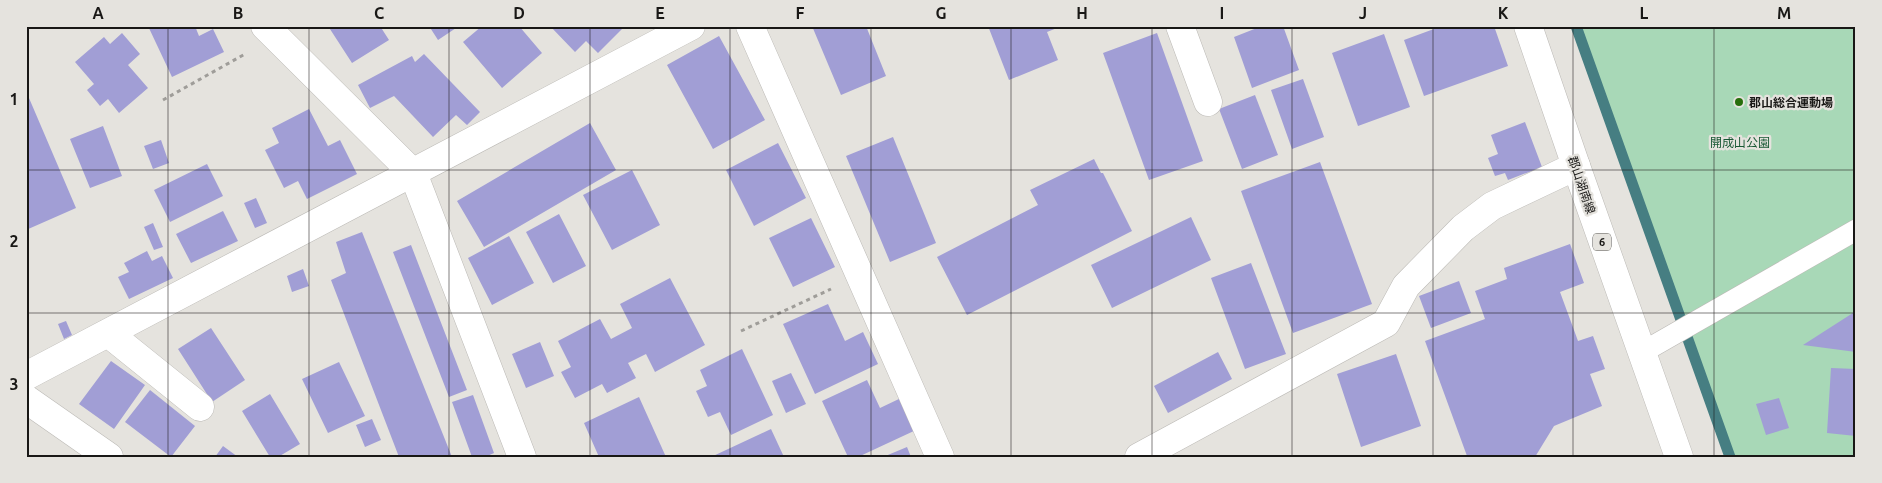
<svg xmlns="http://www.w3.org/2000/svg" width="1882" height="483" viewBox="0 0 1882 483" font-family="Ubuntu,'Noto Sans JP',sans-serif">
<style>
.green{fill:#a8d8b7}
.lines{fill:none;stroke-linecap:round;stroke-linejoin:round}
.stream{stroke:#467e82;stroke-width:11}
.building{fill:#a19ed5}
.lane-casing{stroke:#bcbab6;stroke-width:22}
.street-casing{stroke:#bcbab6;stroke-width:29}
.primary-casing{stroke:#bcbab6;stroke-width:29}
.path{stroke:#9f9d99;stroke-width:3;stroke-dasharray:4 4;stroke-linecap:butt}
.lane{stroke:#fff;stroke-width:21}
.street{stroke:#fff;stroke-width:28}
.primary{stroke:#fff;stroke-width:28}
.grid{fill:none;stroke:#191816;stroke-width:1;stroke-opacity:0.55}
.poi-dot{fill:#276e0b;stroke:#e5e3de;stroke-width:2}
.labels{text-anchor:middle;dominant-baseline:central;stroke-width:4.5;stroke-linejoin:round;paint-order:stroke}
.shield{fill:#e5e3de;stroke:#565552;stroke-width:1}
.shield-label{font-size:11px;font-weight:bold;fill:#191816}
.poi-label{font-size:12px;font-weight:bold;fill:#191816;stroke:#e5e3de;text-anchor:start}
.park-label{font-size:12px;fill:#185834;stroke:#e5e3de}
.street-label{font-size:12px;fill:#191816;stroke:#e5e3de}
.neatline{fill:none;stroke:#191816;stroke-width:2}
.grid-label{font-size:16px;text-anchor:middle;font-weight:bold;fill:#191816}
</style>
<rect width="100%" height="100%" fill="#e5e3de"/>
<path class="green" d="M1573,26H1856V457H1731Z"/>
<g class="lines">
<path class="stream" d="M1576,26L1730,457"/>
</g>
<path class="building" d="M148,26H195L199,36L213,29L224,52L172,77Z
M328,26H380L389,40L352,63Z
M429,26H459L438,40Z
M482,26H519L542,53L502,88L463,42Z
M550,26H625L598,53L586,41L575,52Z
M812,26H866L886,76L841,95Z
M988,26H1062L1047,32L1058,60L1009,80Z
M1262,26H1283L1299,70L1252,88L1234,37Z
M1442,26H1494L1508,66L1424,96L1404,40Z
M122,33L140,54L128,65L148,88L119,113L108,99L100,106L87,90L94,84L75,62L104,37L110,44Z
M1157,33L1203,161L1149,180L1103,53Z
M1384,34L1410,107L1358,126L1332,53Z
M719,36L765,120L713,149L667,65Z
M424,54L480,112L467,125L456,115L433,137L394,96L370,108L358,85L412,56L415,62Z
M1303,79L1324,137L1292,149L1271,90Z
M26,91L76,208L26,230Z
M1255,95L1278,155L1242,169L1219,109Z
M309,109L328,146L340,140L357,174L307,199L298,181L284,188L265,150L279,143L272,128Z
M1525,122L1542,167L1508,180L1505,173L1495,176L1488,158L1498,154L1491,135Z
M590,123L616,170L484,247L457,201Z
M103,126L122,176L90,188L70,139Z
M893,137L936,243L890,262L846,156Z
M161,140L169,163L153,169L144,146Z
M778,143L806,198L754,226L726,170Z
M1094,159L1101,173H1103L1132,231L967,315L937,257L1038,205L1030,190Z
M1320,162L1372,304L1293,333L1241,191Z
M207,164L223,196L170,222L154,190Z
M632,170L660,225L612,250L583,195Z
M256,198L267,223L255,228L244,203Z
M223,211L238,241L191,263L176,234Z
M559,214L586,266L553,283L526,232Z
M1191,217L1211,260L1112,308L1091,265Z
M811,218L835,267L793,287L769,238Z
M153,223L163,247L154,250L144,227Z
M362,232L452,457H399L331,280L346,273L336,242Z
M509,236L534,283L492,305L468,258Z
M1570,244L1584,283L1560,292L1578,341L1593,336L1605,369L1590,374L1602,406L1554,426L1535,457L1467,456L1425,341L1485,319L1475,291L1507,279L1504,268Z
M411,245L467,390L449,397L393,252Z
M147,251L152,261L162,256L173,278L129,299L118,277L129,272L124,263Z
M1251,263L1286,354L1245,369L1211,278Z
M303,269L309,286L292,292L287,276Z
M670,278L705,345L655,372L646,354L628,363L636,378L607,393L602,384L575,398L561,372L571,367L558,341L600,319L611,339L632,328L620,304Z
M1459,281L1471,313L1431,328L1419,296Z
M828,304L845,341L863,332L878,364L815,394L783,324Z
M1856,311V352L1803,345Z
M66,321L72,335L64,339L58,324Z
M211,328L245,380L212,402L178,349Z
M540,342L554,376L526,388L512,354Z
M742,349L773,415L731,435L720,412L708,417L696,391L707,386L700,370Z
M1218,352L1232,379L1168,413L1154,386Z
M1396,354L1421,426L1361,447L1337,374Z
M111,361L145,385L114,429L79,404Z
M339,362L365,416L328,433L302,379Z
M1831,368L1856,369V436L1827,433Z
M791,373L806,404L786,413L772,381Z
M867,380L880,408L901,398L916,430L858,457H848L822,401Z
M150,390L195,426L171,457L125,422Z
M270,394L300,444L278,457H270L242,411Z
M473,395L494,453L485,457H472L452,402Z
M639,397L666,457H599L584,423Z
M1779,398L1789,428L1766,435L1756,404Z
M372,419L381,440L365,447L356,425Z
M771,429L784,457H711Z
M223,446L238,457H215Z
M907,447L911,457H883Z"/>
<g class="lines">
<defs>
<path id="lane" d="M1641,353L1856,230"/>
<path id="street" d="M265,26L413,173L522,457
M750,26L940,457
M1180,26L1208,102
M108,333L200,407
M26,376L691,26
M26,399L109,457
M1139,457L1386,323L1406,286L1463,228L1492,206L1576,166"/>
<path id="primary" d="M1528,26L1576,166L1679,457"/>
</defs>
<use href="#lane" class="lane-casing"/>
<use href="#street" class="street-casing"/>
<use href="#primary" class="primary-casing"/>
<path class="path" d="M163,100L245,54
M741,331L831,289"/>
<use href="#lane" class="lane"/>
<use href="#street" class="street"/>
<use href="#primary" class="primary"/>
</g>
<path class="grid" d="M168,26V457M309,26V457M449,26V457M590,26V457M730,26V457M871,26V457M1011,26V457M1152,26V457M1292,26V457M1433,26V457M1573,26V457M1714,26V457M26,170H1856M26,313H1856"/>
<circle class="poi-dot" cx="1739" cy="102" r="5"/>
<g class="labels">
<rect class="shield" x="1593" y="233.5" width="18" height="17" rx="4"/>
<g class="shield-label">
<text x="1602" y="242">6</text>
</g>
<g class="poi-label">
<text x="1749" y="102">郡山総合運動場</text>
</g>
<g class="park-label">
<text x="1740" y="142">開成山公園</text>
</g>
<g class="street-label">
<text transform="translate(1582 185) rotate(71)">郡山湖南線</text>
</g>
</g>
<rect width="1882" height="483" fill="none" stroke="#e5e3de" stroke-width="55"/>
<rect x="28" y="28" width="1826" height="428" class="neatline"/>
<g class="grid-label">
<text x="98" y="19">A</text>
<text x="238" y="19">B</text>
<text x="379" y="19">C</text>
<text x="519" y="19">D</text>
<text x="660" y="19">E</text>
<text x="800" y="19">F</text>
<text x="941" y="19">G</text>
<text x="1082" y="19">H</text>
<text x="1222" y="19">I</text>
<text x="1363" y="19">J</text>
<text x="1503" y="19">K</text>
<text x="1644" y="19">L</text>
<text x="1784" y="19">M</text>
<text x="14" y="105">1</text>
<text x="14" y="247">2</text>
<text x="14" y="390">3</text>
</g>
</svg>
